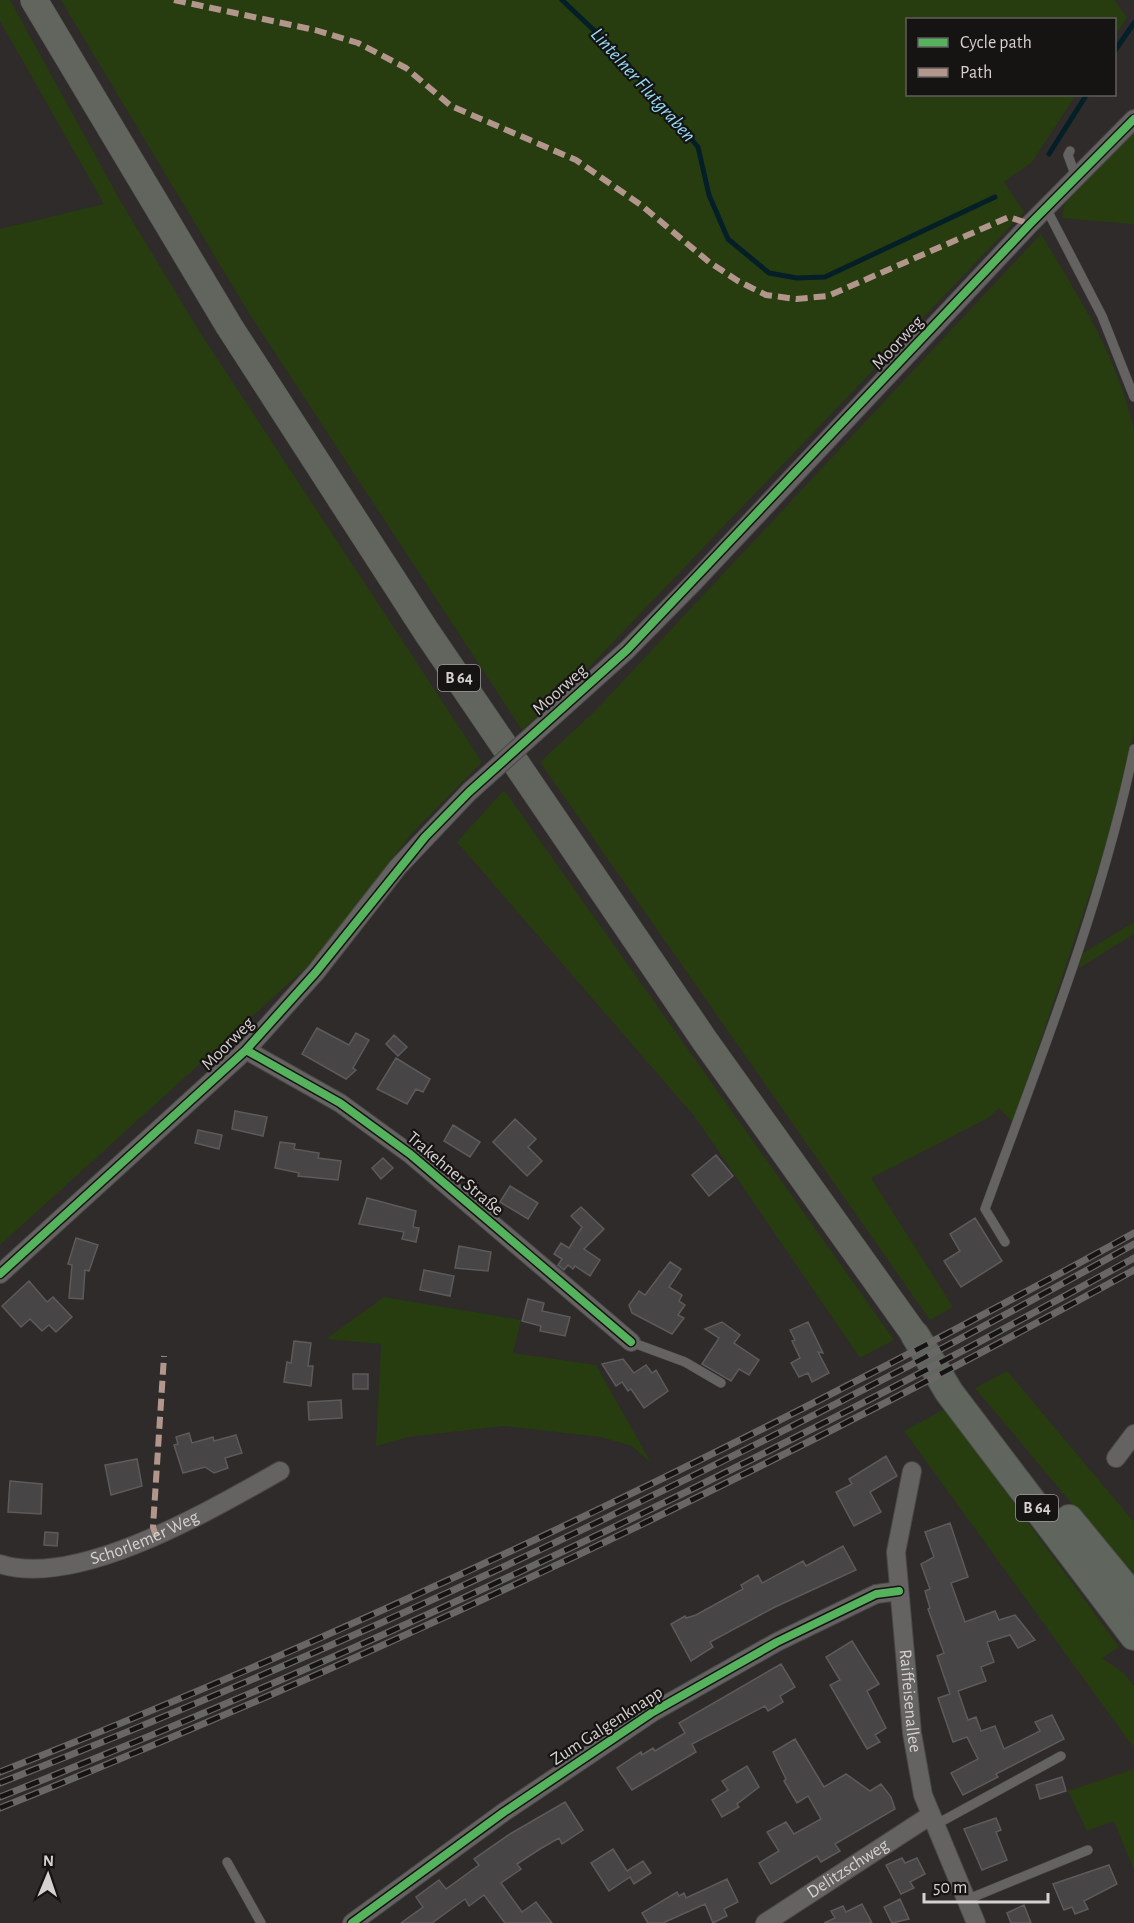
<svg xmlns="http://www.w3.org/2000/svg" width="1134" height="1923" viewBox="0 0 1134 1923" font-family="'Alegreya Sans',sans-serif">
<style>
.green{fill:#273d0f}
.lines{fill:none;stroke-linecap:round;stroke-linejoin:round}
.stream{stroke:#041f28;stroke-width:5}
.building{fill:#484546;stroke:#5d5a5b;stroke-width:1.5}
.service-casing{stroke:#4b4948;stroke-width:10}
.minor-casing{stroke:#4b4948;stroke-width:20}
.primary-casing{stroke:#4b4948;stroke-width:28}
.trunk-casing{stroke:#4b4948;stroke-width:30}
.service{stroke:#656262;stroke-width:9}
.minor{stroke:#656262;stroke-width:18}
.primary{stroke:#61655e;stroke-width:27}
.trunk{stroke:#60665d;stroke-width:28}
.rail-casing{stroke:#696666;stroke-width:7}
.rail{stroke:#161313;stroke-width:4.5;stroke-dasharray:14;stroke-linecap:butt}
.minor-bridge-casing{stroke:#4b4948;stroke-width:20;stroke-linecap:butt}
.minor-bridge{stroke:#656262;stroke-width:18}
.quiet{stroke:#b2968c;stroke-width:6;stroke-dasharray:12 6;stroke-linecap:butt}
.cycleway-casing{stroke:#161313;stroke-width:11}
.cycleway{stroke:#56b35d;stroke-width:8}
.labels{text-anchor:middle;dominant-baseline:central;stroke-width:4.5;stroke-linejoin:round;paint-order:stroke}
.shield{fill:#161313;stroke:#9b9897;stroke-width:1.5}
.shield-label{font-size:16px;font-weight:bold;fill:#d4d1cf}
.street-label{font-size:18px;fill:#d4d1cf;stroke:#161313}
.water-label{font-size:20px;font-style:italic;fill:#91dbf5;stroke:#161313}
</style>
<rect width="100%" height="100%" fill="#2e2b2a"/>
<path class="green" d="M0,0H10L121,202L201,334L482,762L411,834L311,963L0,1245V229L104,204L0,21Z
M61,0H1114L1127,17L1115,36L1114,20H908V94L1076,95L1032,162L1004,182L1024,212L571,686L522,730L247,310Z
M1134,131V224L1062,218L1065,203Z
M1041,234C1079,297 1118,358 1134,430V732L1107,843L1013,1123L999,1108L988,1118L871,1178L953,1307L930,1320L540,762L594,712Z
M504,790L894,1340L860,1358L695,1117L457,842Z
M1134,922V934L1078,969L1083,953Z
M384,1297L521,1320L513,1353L596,1365L651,1463L632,1446L601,1437L503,1426L408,1437L376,1446L381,1344L326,1339Z
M1007,1371L1134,1522V1578L975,1388Z
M945,1409L1119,1647L1102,1658L1125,1674L1134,1686V1748L904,1431Z
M1134,1769V1870L1114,1821L1087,1831L1068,1791Z"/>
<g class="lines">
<path class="stream" d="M562,0L620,55L698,147L709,195L728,239L769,273L797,278L825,277L995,197
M1114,52L1134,23
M1049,154L1087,94"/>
</g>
<path class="building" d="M317,1028L349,1045L356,1033L369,1040L353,1068L356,1070L346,1079L302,1054Z
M394,1035L407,1047L398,1056L386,1044Z
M396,1058L430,1079L423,1092L416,1089L407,1104L377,1089Z
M235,1111L267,1117L263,1136L232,1129Z
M515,1119L536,1139L528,1147L542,1161L527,1176L493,1142Z
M453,1125L480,1142L470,1157L444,1141Z
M198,1130L222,1135L219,1149L195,1143Z
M280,1142L295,1144L294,1149L319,1153L318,1158L341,1161L338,1180L298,1176L299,1173L275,1168Z
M716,1155L733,1176L709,1196L692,1175Z
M383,1158L393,1168L381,1179L372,1168Z
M510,1186L538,1203L528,1219L500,1202Z
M367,1198L416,1211L413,1227L419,1228L416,1242L402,1239L404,1232L359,1224Z
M581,1207L604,1229L584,1249L600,1260L590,1276L575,1266L573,1269L568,1265L564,1270L558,1265L562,1259L554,1254L561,1243L569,1248L582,1227L571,1216Z
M975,1218L1002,1261L961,1287L944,1261L960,1251L950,1234Z
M76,1238L98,1245L89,1271L85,1270L83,1299L69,1298L72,1265L68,1264Z
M459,1246L491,1252L488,1271L455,1268Z
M670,1262L681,1269L669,1287L682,1295L679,1301L685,1305L678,1315L684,1318L672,1334L632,1313L629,1305L639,1291L645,1295Z
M424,1270L454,1276L450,1296L420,1290Z
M29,1281L47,1302L53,1297L72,1317L56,1332L49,1325L42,1331L30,1319L21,1327L2,1306Z
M528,1299L544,1303L542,1311L570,1317L565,1336L540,1331L541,1326L522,1321Z
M722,1322L740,1335L734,1343L759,1360L749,1375L739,1369L731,1381L702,1364L719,1338L705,1329Z
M808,1322L823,1353L818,1352L829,1373L812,1382L808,1373L799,1377L791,1363L800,1358L792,1341L795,1340L790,1330Z
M294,1341L311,1343L308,1366H313L311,1386L284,1382L287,1362L291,1363Z
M623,1359L634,1373L646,1365L652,1373L656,1370L668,1391L644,1408L631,1389L628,1391L622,1382L616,1386L602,1364Z
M353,1374H368V1389H353Z
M341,1400L342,1418L309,1420L308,1402Z
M189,1433L192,1443L213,1437L214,1441L236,1435L242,1453L225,1458L228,1468L214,1473L205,1467L183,1473L174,1445L178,1444L176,1437Z
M886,1456L897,1476L870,1492L881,1512L854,1526L836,1492L852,1484L849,1479Z
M137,1459L142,1486L111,1495L105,1465Z
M10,1481L42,1484L41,1514L8,1512Z
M950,1523L968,1577L951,1583L965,1622L995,1611L999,1620L1015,1615L1035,1640L1018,1648L1010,1635L987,1642L994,1662L981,1667L986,1681L958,1691L968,1720L976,1717L981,1731L995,1726L1004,1749L1040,1731L1035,1722L1052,1715L1064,1739L996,1774L998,1777L963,1795L951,1773L978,1759L967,1737L953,1742L938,1698L950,1694L937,1656L944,1653L928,1609L930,1608L925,1591L930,1589L921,1564L934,1557L925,1532Z
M45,1532L58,1533L57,1546L44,1545Z
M843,1546L856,1570L775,1607L710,1642L713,1647L691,1661L671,1624L685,1616L686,1618L696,1615L743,1589L741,1585L758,1575L762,1583L803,1561L806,1566Z
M852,1641L879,1684L867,1691L886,1728L875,1735L880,1742L867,1749L830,1685L840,1680L826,1657Z
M781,1664L795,1687L780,1696L783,1702L768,1711L765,1706L692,1744L696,1752L632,1790L617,1768L641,1752L642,1755L653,1748L655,1751L685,1733L679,1723Z
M795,1739L824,1787L846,1774L870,1791L881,1784L891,1797L895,1809L835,1844L840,1851L821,1862L817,1856L771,1884L759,1863L779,1851L767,1832L786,1822L794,1834L821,1819L808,1796L797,1803L784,1781L786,1779L773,1752Z
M747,1766L759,1787L737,1804L739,1807L722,1817L712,1800L728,1790L722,1781Z
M1062,1777L1066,1791L1040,1799L1036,1785Z
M565,1802L583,1830L562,1844L559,1838L540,1849L517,1864L521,1869L501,1883L522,1912L536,1902L552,1923H505L484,1895L469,1906L465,1899L432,1923H401L423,1907L416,1897L439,1880L446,1889L479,1865L474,1859L510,1834Z
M996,1818L1001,1830L996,1832L1007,1860L982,1870L964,1829Z
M613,1849L627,1871L643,1861L651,1873L634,1884L630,1877L609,1891L591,1863Z
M902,1858L905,1863L917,1858L925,1874L910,1882L914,1888L901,1894L886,1865Z
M1109,1865L1117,1884L1084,1901L1088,1909L1075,1914L1072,1907L1064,1910L1053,1884Z
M727,1879L738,1902L724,1909L727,1916L713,1923L705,1904L663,1923H648L642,1913L677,1892L679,1896L684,1893L686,1898Z
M900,1899L909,1919L892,1923L884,1907Z
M862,1904L872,1923H824L835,1918L831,1911L843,1906L846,1912Z
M1024,1905L1031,1923H1011L1007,1913Z"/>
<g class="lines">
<defs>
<path id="service" d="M1070,151L1068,155L1076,177
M1046,208L1102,316L1134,397
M1005,1242L985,1209C1040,1058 1101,907 1134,749
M631,1342L685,1362L721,1383
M935,1825L1061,1756
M227,1862L261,1923
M966,1900L1088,1850"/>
<g id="minor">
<path d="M557,713L627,650L694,582L1030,224L1134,119"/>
<path d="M246,1050L340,1103L410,1154L631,1342"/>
<path d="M0,1274L246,1050L316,972L398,867L469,792"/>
<path d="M1116,1458L1134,1434"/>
<path id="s1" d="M912,1471L896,1552L912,1733L923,1795L976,1923"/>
<path id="s2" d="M0,1564C78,1589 212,1509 280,1471"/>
<path d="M352,1923L504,1812L653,1712L777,1642L876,1594L899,1591"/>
<path id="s3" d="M765,1923L931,1815"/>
</g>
<path id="primary" d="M34,0L229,326L426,631L705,1041L915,1335"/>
<path id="trunk" d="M915,1335L949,1392L1134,1636
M1069,1519L1134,1598"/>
</defs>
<use href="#service" class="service-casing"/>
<use href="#minor" class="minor-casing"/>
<use href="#primary" class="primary-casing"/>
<use href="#trunk" class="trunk-casing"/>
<use href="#service" class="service"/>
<use href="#minor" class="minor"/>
<use href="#primary" class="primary"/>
<use href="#trunk" class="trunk"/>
<defs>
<path id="rail" d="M0,1772C390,1618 767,1435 1134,1233
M0,1783C390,1630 768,1448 1134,1244
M0,1797C390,1642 767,1461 1134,1258
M0,1808C389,1652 767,1472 1134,1270"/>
</defs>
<use href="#rail" class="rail-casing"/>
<use href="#rail" class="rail"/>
<defs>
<path id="minor-bridge" d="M469,792L557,713"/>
</defs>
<use href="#minor-bridge" class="minor-bridge-casing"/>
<use href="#minor-bridge" class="minor-bridge"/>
<path class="quiet" d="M174,0L315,30L358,43L406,68L451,106L576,160L641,205L709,262L738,281L766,295L796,299L828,296L1009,217L1030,224
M156,1536L153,1527L164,1356"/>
<defs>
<path id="cycleway" d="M246,1050L340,1103L410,1154L631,1342
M0,1274L246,1050L316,972L425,837L469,792L627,650L1030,224L1134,119
M352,1923L504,1812L653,1712L777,1642L876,1594L899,1591"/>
</defs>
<use href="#cycleway" class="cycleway-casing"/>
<use href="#cycleway" class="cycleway"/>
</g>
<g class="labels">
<g class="shield">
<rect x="438" y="665" width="42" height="26" rx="4.5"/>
<rect x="1016" y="1495" width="42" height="26" rx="4.5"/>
</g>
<g class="shield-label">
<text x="459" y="678">B 64</text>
<text x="1037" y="1508">B 64</text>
</g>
<g class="street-label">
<text transform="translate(898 343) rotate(-47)">Moorweg</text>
<text transform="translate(560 690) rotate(-42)">Moorweg</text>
<text transform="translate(228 1044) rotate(-45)">Moorweg</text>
<text transform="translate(455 1174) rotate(40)">Trakehner Straße</text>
<text stroke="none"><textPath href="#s2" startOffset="150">Schorlemer Weg</textPath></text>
<text stroke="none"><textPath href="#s1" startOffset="232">Raiffeisenallee</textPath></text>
<text transform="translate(607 1726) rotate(-33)">Zum Galgenknapp</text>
<text stroke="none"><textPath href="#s3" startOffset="99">Delitzschweg</textPath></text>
</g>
<g class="water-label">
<text transform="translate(643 85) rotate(48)">Lintelner Flutgraben</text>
</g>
</g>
<rect x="906" y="18" width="210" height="78" fill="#161313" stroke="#625f5e" stroke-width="1.5"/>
<rect x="918" y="38" width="30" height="9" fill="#56b35d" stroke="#625f5e" stroke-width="1.5"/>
<text x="960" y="48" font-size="18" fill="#d4d1cf">Cycle path</text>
<rect x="918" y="68" width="30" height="9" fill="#b2968c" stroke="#625f5e" stroke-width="1.5"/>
<text x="960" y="78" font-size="18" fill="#d4d1cf">Path</text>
<g transform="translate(48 1875) rotate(2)" stroke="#161313" stroke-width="4.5" paint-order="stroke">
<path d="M0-4.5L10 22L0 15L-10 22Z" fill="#d4d1cf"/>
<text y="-9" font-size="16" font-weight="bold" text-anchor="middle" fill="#d4d1cf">N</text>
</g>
<path d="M924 1893v9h124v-9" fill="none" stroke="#d4d1cf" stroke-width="3"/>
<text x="933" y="1893" font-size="18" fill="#d4d1cf" stroke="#161313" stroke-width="4.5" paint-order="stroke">50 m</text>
</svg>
